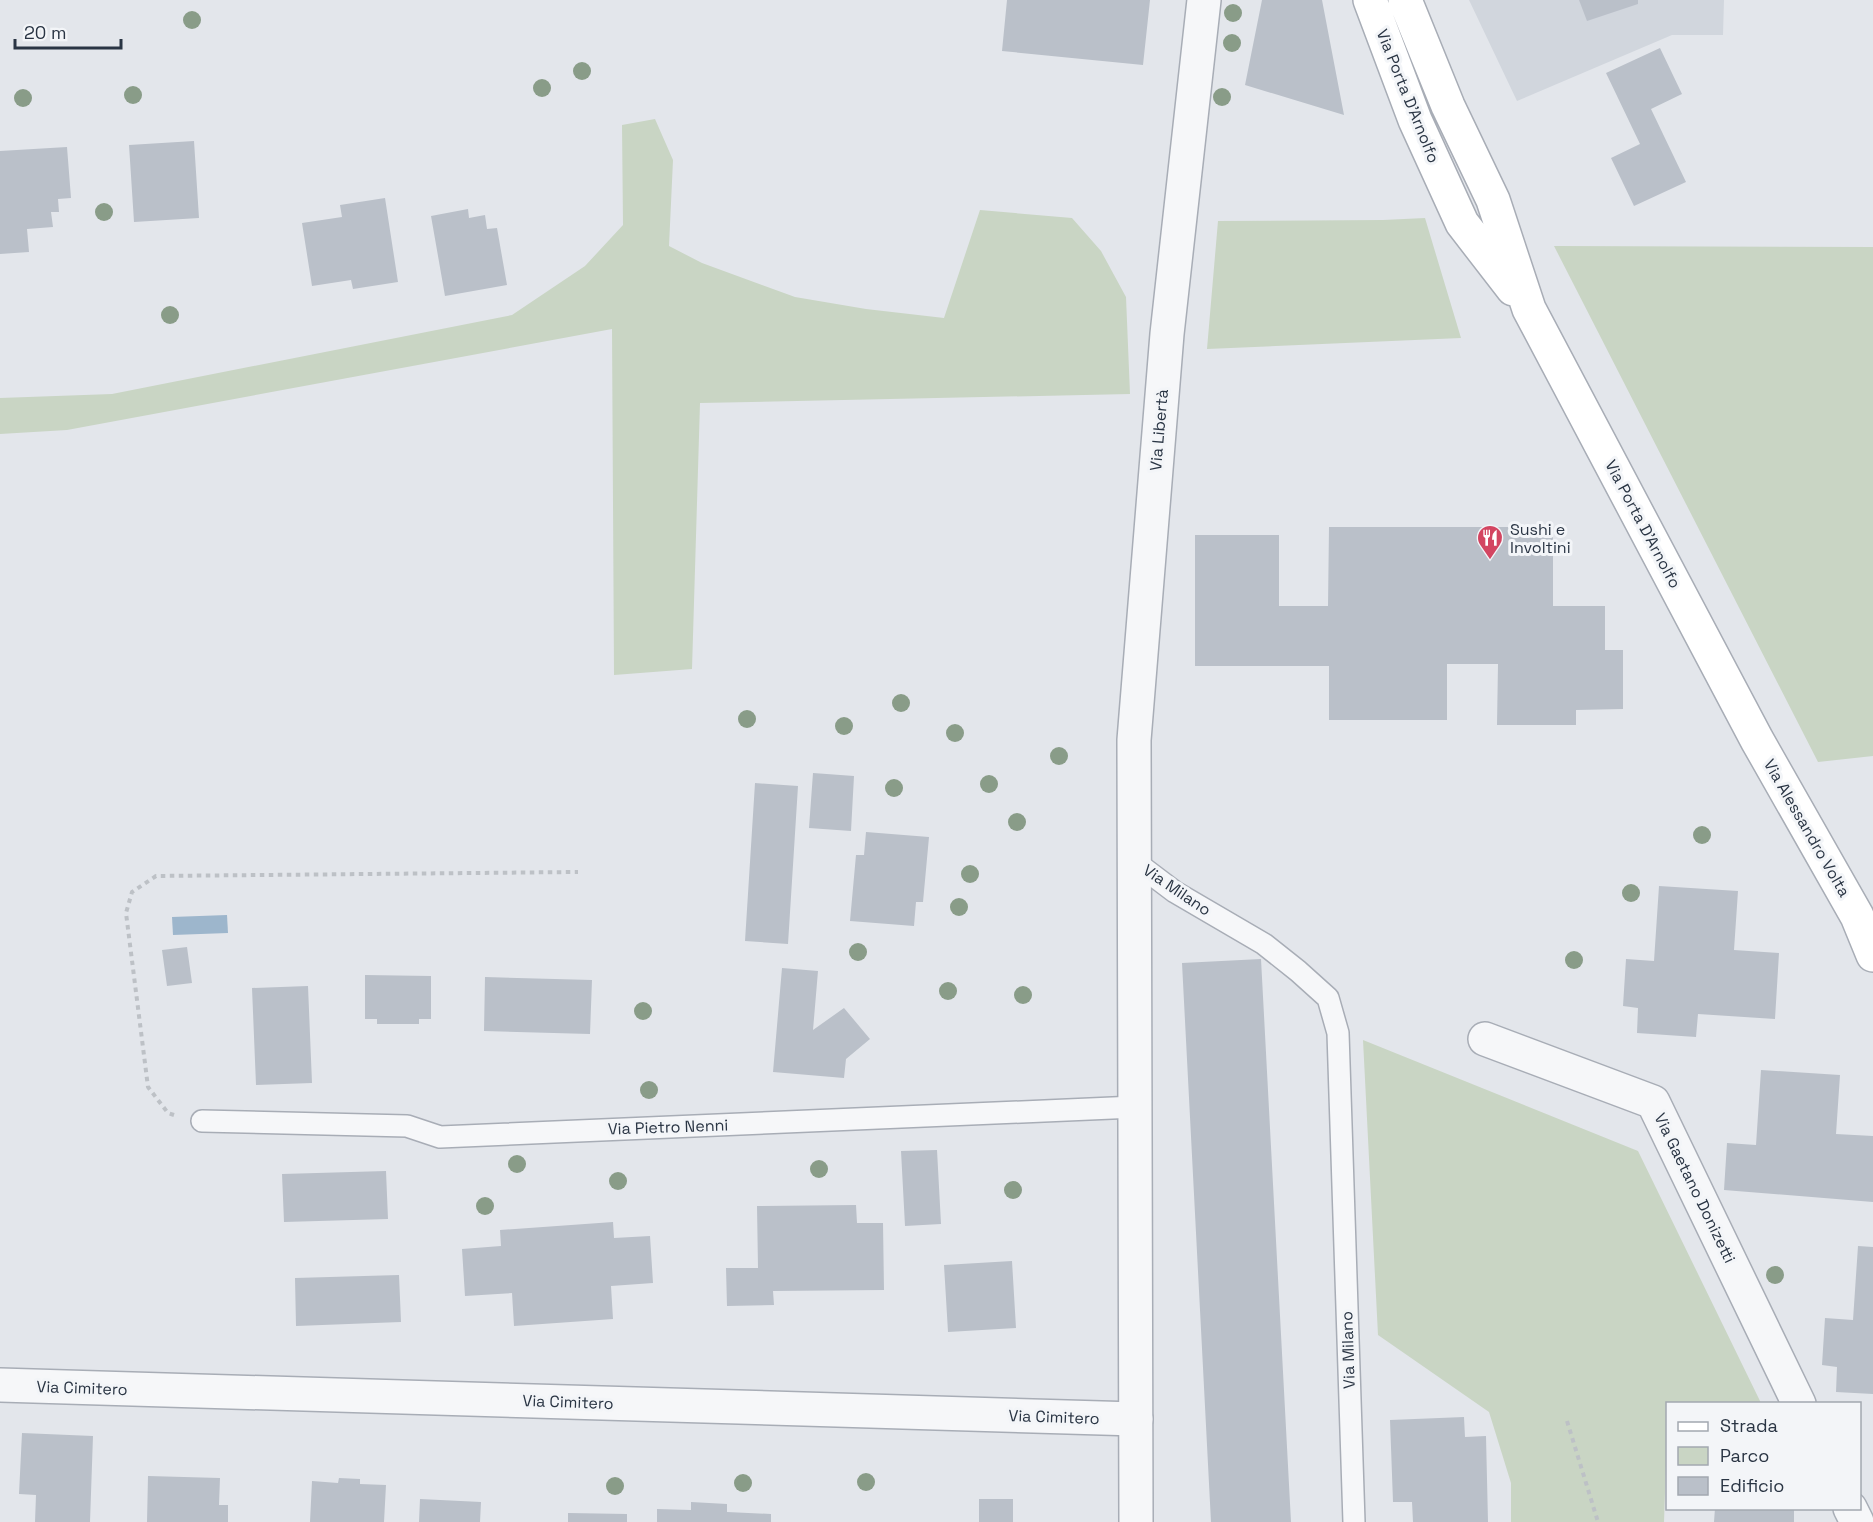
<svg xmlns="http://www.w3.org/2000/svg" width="1873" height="1522" viewBox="0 0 1873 1522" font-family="'Space Grotesk',sans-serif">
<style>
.built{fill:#d1d6dd}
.green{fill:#c9d5c4}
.water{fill:#9db6cc}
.building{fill:#bac0c9}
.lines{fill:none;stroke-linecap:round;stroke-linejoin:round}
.service-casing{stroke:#a8adb6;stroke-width:24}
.minor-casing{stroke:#a8adb6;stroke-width:36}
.tertiary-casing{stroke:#a8adb6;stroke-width:36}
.secondary-casing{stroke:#a8adb6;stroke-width:36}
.path{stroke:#bdc1c6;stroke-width:4;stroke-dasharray:4.5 4.5;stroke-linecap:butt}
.service{stroke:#f6f7f9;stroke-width:21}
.minor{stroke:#f6f7f9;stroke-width:33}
.tertiary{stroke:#f6f7f9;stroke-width:33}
.secondary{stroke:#fff;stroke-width:33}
.tree{fill:#899c88}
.labels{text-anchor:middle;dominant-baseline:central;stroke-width:6;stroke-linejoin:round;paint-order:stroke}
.street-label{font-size:16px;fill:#2a3544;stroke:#f3f5f8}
.poi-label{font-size:16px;fill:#2a3544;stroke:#f3f5f8;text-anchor:start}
</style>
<rect width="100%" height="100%" fill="#e3e6eb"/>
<path class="built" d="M1469,0H1724L1723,35H1672L1517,101Z"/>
<path class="green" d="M655,119L673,160L669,246L702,263L795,297L866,309L944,318L980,210L1072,218L1101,251L1126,297L1130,394L700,403L692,669L614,675L612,329L67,430L0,434V398L112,394L512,315L585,266L623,225L622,125Z
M1425,218L1461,338L1207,349L1218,221L1383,220Z
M1554,246L1873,247V756L1818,762Z
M1363,1040L1638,1151L1761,1403L1668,1404L1664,1522H1511V1483L1489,1412L1378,1335Z"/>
<path class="water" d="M227,915L228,933L173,935L172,917Z"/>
<path class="building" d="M1007,0H1150L1143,65L1002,51Z
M1262,0H1322L1344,115L1245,85Z
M1579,0H1638V4L1587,21Z
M1660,48L1682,94L1651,109L1686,182L1634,206L1611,158L1640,144L1606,73Z
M194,141L199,218L134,222L129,145Z
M67,147L71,198L58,199L59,212H51L53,227L27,229L29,252L0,254V151Z
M385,198L398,282L353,289L351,280L312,286L302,223L342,217L340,205Z
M468,209L469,218L485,215L487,229L497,228L507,285L445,296L431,216Z
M1329,527H1553V606H1605V650H1623V709L1576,710V725H1497L1498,664H1447V720H1329V666H1195V535H1279V606H1328Z
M813,773L854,776L851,831L809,828Z
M755,783L798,786L788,944L745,941Z
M866,832L929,837L923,902H916L914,926L850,921L856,855H864Z
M1659,886L1738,891L1734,950L1779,953L1775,1019L1698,1014L1696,1037L1637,1033L1638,1008L1623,1006L1626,959L1654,961Z
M187,947L192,983L167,986L162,950Z
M1261,959L1291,1522H1211L1182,963Z
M782,968L818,971L813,1030L844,1008L870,1039L846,1059L844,1078L773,1072Z
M365,975L431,976V1019H419V1024H377V1019H365Z
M485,977L592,980L590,1034L484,1031Z
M308,986L312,1083L256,1085L252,988Z
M1761,1070L1840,1075L1836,1134L1873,1136V1202L1724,1190L1727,1143L1756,1145Z
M937,1150L941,1224L905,1226L901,1151Z
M386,1171L388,1219L284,1222L282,1174Z
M856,1205L857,1223H883L884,1290L773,1291L774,1305L727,1306L726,1268H758L757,1206Z
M613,1222L614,1238L650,1236L653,1283L611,1286L613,1319L514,1326L512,1293L465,1296L462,1249L501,1246L500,1230Z
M1858,1246L1873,1247V1394L1836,1392L1837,1367L1822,1365L1825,1318L1853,1320Z
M1012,1261L1016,1328L948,1332L944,1265Z
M399,1275L401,1322L296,1326L295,1278Z
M1464,1417L1465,1437L1486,1436L1488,1522H1413L1412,1502H1393L1390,1420Z
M22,1433L93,1436L90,1522H35L36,1495L19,1494Z
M148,1476L220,1478L219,1505H228V1522H147Z
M339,1478L360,1479V1484L386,1485L384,1522H310L312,1481L338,1483Z
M420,1499L481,1502L480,1522H419Z
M979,1499H1013V1522H979Z
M691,1502L727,1504V1512L771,1514V1522H657V1509L691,1510Z
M1715,1508H1794V1522H1714Z
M568,1513L627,1514V1522H568Z"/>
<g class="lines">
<defs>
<path id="service" d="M1134,861L1175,892L1264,944L1298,971L1328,998L1338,1033L1354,1522
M202,1121L407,1126L440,1137L1135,1107"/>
<path id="minor" d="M1485,1039L1653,1102L1799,1404
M0,1385L1136,1419
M1850,1508L1857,1522"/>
<path id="tertiary" d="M1136,1522L1134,740L1167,334L1204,0"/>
<path id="secondary" d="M1370,0L1415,120L1462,223L1513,289
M1405,0L1448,106L1493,200L1529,309L1757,740L1857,916L1873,955"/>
</defs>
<use href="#service" class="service-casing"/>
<use href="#minor" class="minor-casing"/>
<use href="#tertiary" class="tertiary-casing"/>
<use href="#secondary" class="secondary-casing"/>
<path class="path" d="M174,1115L168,1113L148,1087L126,913L132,892L156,876L578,872
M1567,1421L1598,1522"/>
<use href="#service" class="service"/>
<use href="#minor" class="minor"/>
<use href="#tertiary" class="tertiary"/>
<use href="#secondary" class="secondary"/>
</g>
<g class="tree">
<circle cx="1233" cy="13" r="9"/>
<circle cx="192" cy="20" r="9"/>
<circle cx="1232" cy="43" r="9"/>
<circle cx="582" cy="71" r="9"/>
<circle cx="542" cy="88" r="9"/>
<circle cx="133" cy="95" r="9"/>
<circle cx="1222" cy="97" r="9"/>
<circle cx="23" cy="98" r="9"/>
<circle cx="104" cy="212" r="9"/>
<circle cx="170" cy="315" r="9"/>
<circle cx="901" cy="703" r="9"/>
<circle cx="747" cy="719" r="9"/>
<circle cx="844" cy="726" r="9"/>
<circle cx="955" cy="733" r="9"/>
<circle cx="1059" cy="756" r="9"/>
<circle cx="989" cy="784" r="9"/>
<circle cx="894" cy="788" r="9"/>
<circle cx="1017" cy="822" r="9"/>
<circle cx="1702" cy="835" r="9"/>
<circle cx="970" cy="874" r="9"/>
<circle cx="1631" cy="893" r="9"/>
<circle cx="959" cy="907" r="9"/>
<circle cx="858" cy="952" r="9"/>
<circle cx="1574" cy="960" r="9"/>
<circle cx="948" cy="991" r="9"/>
<circle cx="1023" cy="995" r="9"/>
<circle cx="643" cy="1011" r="9"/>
<circle cx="649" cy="1090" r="9"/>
<circle cx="517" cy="1164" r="9"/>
<circle cx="819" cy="1169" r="9"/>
<circle cx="618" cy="1181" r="9"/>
<circle cx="1013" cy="1190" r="9"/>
<circle cx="485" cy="1206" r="9"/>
<circle cx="1775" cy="1275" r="9"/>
<circle cx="866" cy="1482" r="9"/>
<circle cx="743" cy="1483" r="9"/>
<circle cx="615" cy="1486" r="9"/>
</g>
<defs>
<symbol id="restaurant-pin" viewBox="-11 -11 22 30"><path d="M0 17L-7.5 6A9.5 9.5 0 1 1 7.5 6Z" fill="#d34561" stroke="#f3f5f8"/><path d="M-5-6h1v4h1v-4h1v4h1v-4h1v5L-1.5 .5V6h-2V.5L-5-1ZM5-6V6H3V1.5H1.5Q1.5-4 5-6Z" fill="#fff"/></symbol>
</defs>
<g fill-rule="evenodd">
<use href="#restaurant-pin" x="1475" y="523" width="30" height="40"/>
</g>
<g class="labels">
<g class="street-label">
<text transform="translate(1408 96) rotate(68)">Via Porta D'Arnolfo</text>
<text transform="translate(1159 430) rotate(-85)">Via Libertà</text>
<text transform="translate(1643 524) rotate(62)">Via Porta D'Arnolfo</text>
<text transform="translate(1807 828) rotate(60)">Via Alessandro Volta</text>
<text transform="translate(1177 890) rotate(34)">Via Milano</text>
<text transform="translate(668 1127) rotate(-2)">Via Pietro Nenni</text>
<text transform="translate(1695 1188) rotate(64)">Via Gaetano Donizetti</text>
<text transform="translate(1348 1350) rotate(-92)">Via Milano</text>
<text transform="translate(82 1388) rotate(2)">Via Cimitero</text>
<text transform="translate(568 1402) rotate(2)">Via Cimitero</text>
<text transform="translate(1054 1417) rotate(2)">Via Cimitero</text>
</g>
<g class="poi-label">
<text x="1510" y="529">Sushi e<tspan x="1510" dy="18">Involtini</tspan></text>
</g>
</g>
<rect x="1666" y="1402" width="195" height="108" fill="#f3f5f8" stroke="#a3a8b0" stroke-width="1.5"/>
<rect x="1678" y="1422" width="30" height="9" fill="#ffffff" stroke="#a3a8b0" stroke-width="1.5"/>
<text x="1720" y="1432" font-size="18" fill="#2a3544">Strada</text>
<rect x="1678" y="1447" width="30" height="18" fill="#c9d5c4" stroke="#a3a8b0" stroke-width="1.5"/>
<text x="1720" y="1462" font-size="18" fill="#2a3544">Parco</text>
<rect x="1678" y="1477" width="30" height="18" fill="#bac0c9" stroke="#a3a8b0" stroke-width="1.5"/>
<text x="1720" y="1492" font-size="18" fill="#2a3544">Edificio</text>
<path d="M15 39v9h106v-9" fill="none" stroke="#2a3544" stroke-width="3"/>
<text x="24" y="39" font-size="18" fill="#2a3544" stroke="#f3f5f8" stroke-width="4.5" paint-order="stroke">20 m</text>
</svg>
